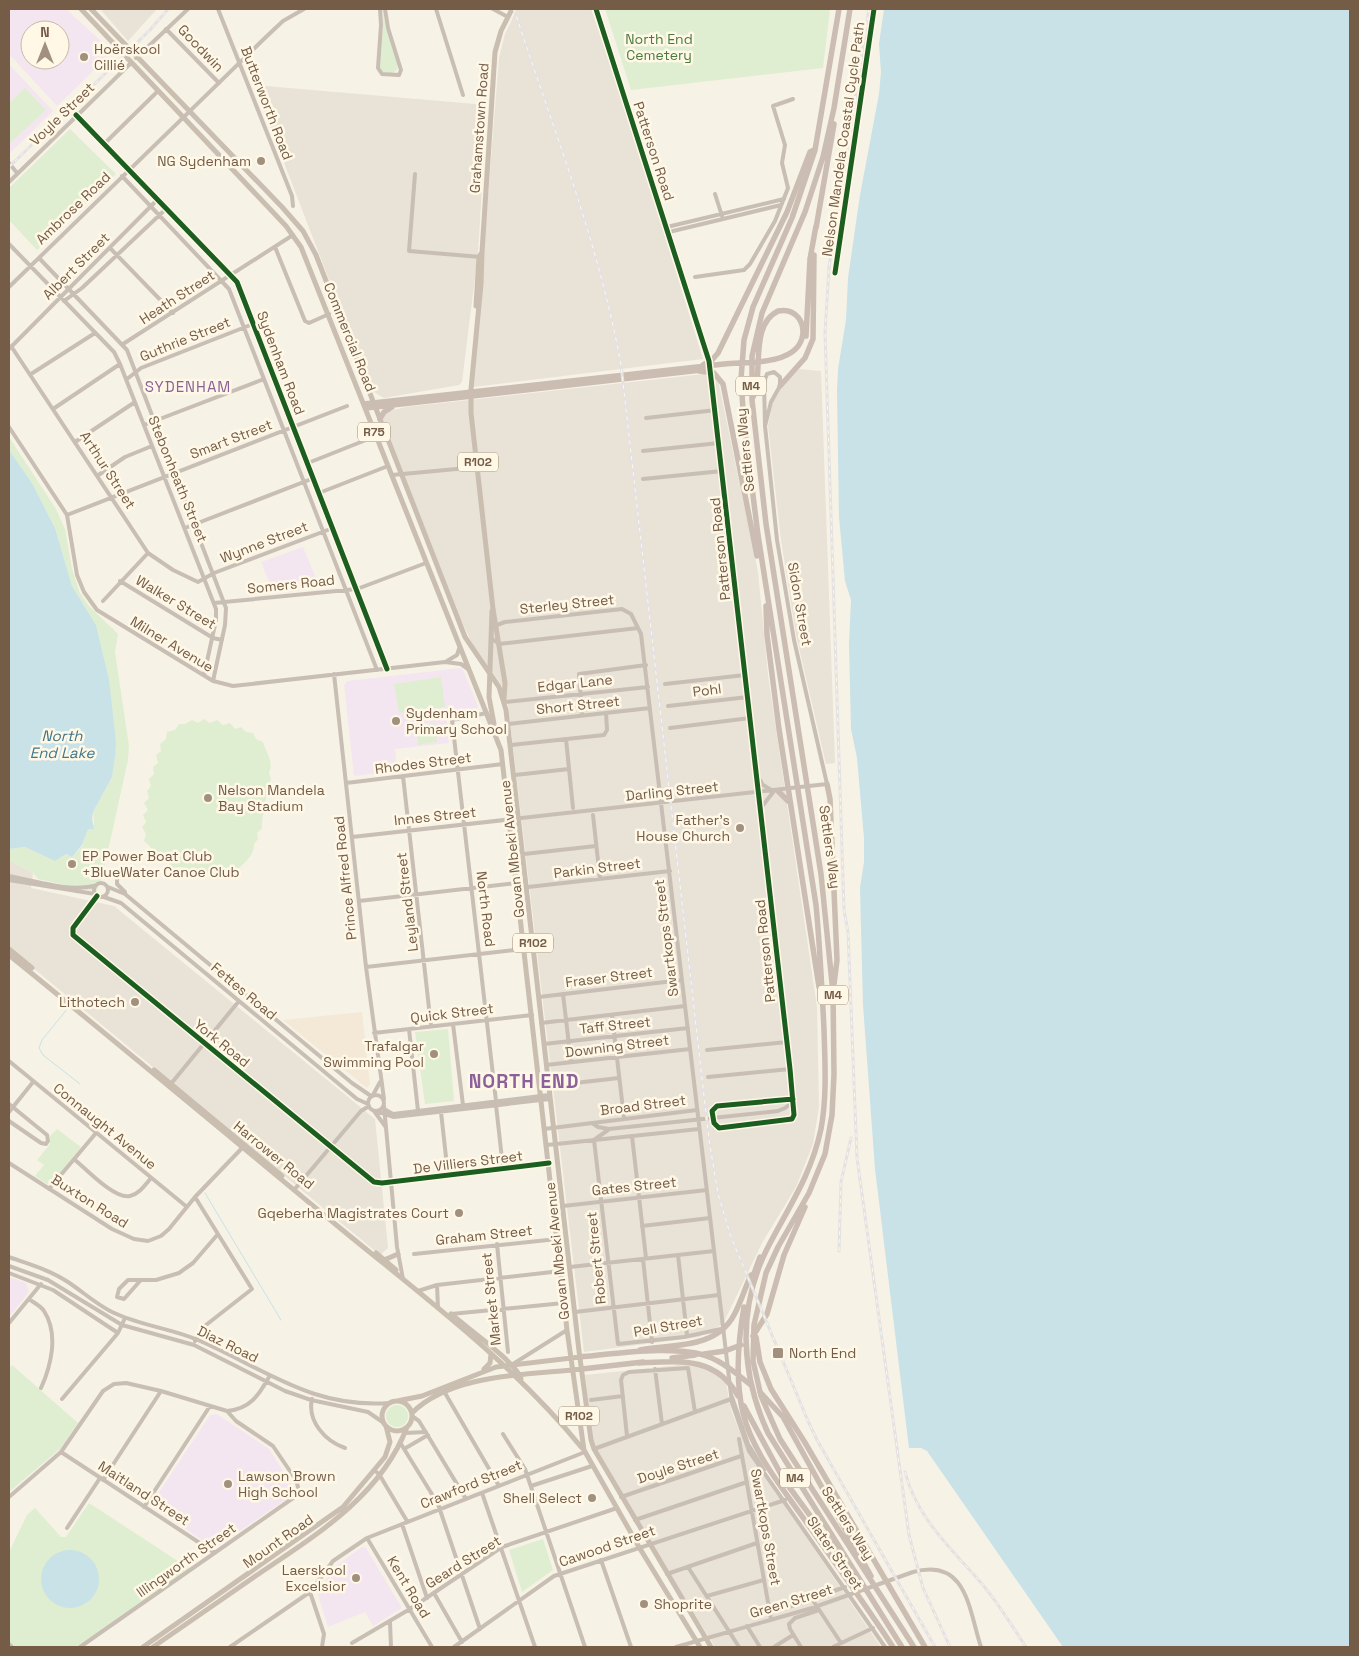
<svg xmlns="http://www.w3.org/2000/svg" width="1359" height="1656" viewBox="0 0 1359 1656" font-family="'Space Grotesk',sans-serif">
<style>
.residential{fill:#f3e9d6}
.industrial{fill:#e9e2d7}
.education{fill:#f4e6f0;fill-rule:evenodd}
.green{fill:#dfeed0}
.water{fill:#c8e2e7}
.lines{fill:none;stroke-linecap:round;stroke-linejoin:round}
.stream{stroke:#c8e2e7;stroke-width:1}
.minor{stroke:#c8beb4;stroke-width:4}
.major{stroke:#c9beb0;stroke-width:5}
.highway{stroke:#cbbdb1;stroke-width:5.5}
.rail-casing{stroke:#e4e1e3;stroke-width:3}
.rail{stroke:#fff8e7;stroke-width:1;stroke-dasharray:4;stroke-linecap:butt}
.cycleway-casing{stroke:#fff8e7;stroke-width:8}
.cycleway{stroke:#1b5e20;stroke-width:5}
.poi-dot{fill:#a2907e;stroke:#fff8e7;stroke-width:2}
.labels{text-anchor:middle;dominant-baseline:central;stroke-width:5;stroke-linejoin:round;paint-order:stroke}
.shield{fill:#fff8e7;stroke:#9e8b76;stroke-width:1}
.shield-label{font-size:12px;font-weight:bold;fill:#755c46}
.park-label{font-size:14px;fill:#4a7b3e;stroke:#fff8e7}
.street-label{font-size:14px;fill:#755c46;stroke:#fff8e7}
.poi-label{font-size:14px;fill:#755c46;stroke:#fff8e7;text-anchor:start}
.neighbourhood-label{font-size:15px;letter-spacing:1px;fill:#8c6199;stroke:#fff8e7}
.water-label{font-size:15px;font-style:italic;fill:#3f768a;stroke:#fff8e7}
.district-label{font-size:19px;font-weight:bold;letter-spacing:1px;fill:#8c6199;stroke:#fff8e7}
</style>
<rect width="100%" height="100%" fill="#f7f2e6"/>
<path class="residential" d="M362,1012L370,1084L367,1088L283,1020Z"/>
<path class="industrial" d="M100,9H157L128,41Z
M517,9H591L625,107L703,359L473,387L499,58L505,34Z
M254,85L487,105L478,253L462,382L459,385L384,398L372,391Z
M799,369L821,371L835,763L826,764L796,635L781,540L768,426L773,401L782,386Z
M704,374L718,380L758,572L768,675L817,1007L819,1107L813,1144L796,1187L762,1243L723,1324L699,1337L584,1352L508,704L502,686L472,643L460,618L383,420L385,412L406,407Z
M9,860L33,873L31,888L114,906L375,1119L388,1248L380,1255L9,948Z
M678,1365L698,1366L709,1370L726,1383L731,1410L747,1450L881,1647H715L651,1544L593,1443L585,1375Z"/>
<path class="education" d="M9,9H66L113,52L57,106L9,54ZM30,30H60V60H30Z
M9,64L53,111L9,154Z
M303,547L319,585L272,589L261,562Z
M460,668L463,670L478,706L476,710L446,714L449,743L395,749L397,771L354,776L344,685L347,681Z
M9,1277L26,1283L29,1292L9,1317Z
M217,1414L269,1449L294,1488L293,1495L219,1545L211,1546L153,1507L152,1503L210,1415Z
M362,1547L366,1548L402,1608L373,1626L365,1612L328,1627L317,1592L337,1565Z"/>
<path class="green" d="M382,9H383L386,28L398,64L397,70L393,73L382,72L380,69L383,27Z
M605,9H830L823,68L631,90Z
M25,88L46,110L9,144V103Z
M70,129L116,174L37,250L9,220V188Z
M9,437L56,509L65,529L72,569L80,593L89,606L118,634L115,652L129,746L128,760L102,878L96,892L38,879L33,873L9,860V849L25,847L55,861L66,854L72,857L82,846L88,828L94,825L93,812L112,777L115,757L109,679L96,625L72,586L55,528L32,483L9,450Z
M441,677L445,707L399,713L394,684Z
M204,719L210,723L217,720L223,725L230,723L235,729L241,727L246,732L253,733L256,739L263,742C266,753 274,761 269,773L271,779C268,784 261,823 262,828L257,833L258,839L254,844C254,858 243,862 236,872L229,871L223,876L216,873L210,876L204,872L197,875L192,870L185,871L180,867L173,868L169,862H162L159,856L152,854L150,846L144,841L146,834L142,827L146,822L143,815L148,810L144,803L149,798L147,791L151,786L149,779L154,774L153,767L158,763L156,755L161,751L160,744L166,739L167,732L175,730L179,724H185L192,720L198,723Z
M435,724L437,742L418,745L416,726Z
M448,1029L454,1101L425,1104L415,1032Z
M57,1129L81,1147L51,1184H47L35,1176L44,1165L37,1160L50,1144V1136Z
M12,1365L78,1423L61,1448L9,1492V1369Z
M386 1416a11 11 0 1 1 22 0a11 11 0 1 1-22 0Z
M89,1503L190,1569L76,1647H15L9,1642V1552L27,1515L35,1508L61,1537H66Z
M543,1539L553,1570L522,1592L509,1550Z"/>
<path class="water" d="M884,9H1350V1647H1063L927,1451L921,1448H909L875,1169L863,1005L860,888L864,862V838L857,758L851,729L849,644L851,600L845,581L839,517L837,391L838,369L846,320L848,278L860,195L879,94L881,72L879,44Z
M9,450L32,483L55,528L72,586L96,625L109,679L116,743L115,757L112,777L93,812L92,819L94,829H88L82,845L72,857L66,854L55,861L25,847L9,849Z
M41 1579a29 29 0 1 1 58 0a29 29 0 1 1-58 0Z"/>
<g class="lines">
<path class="stream" d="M68,1008L42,1040L39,1048L43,1055L80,1084
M205,1193L281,1320"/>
<path class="minor" d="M218,9L292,196L293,206
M380,9L381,25L378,68L382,74L399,75L401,70L388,28L385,9
M436,9L463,95
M493,9L508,17
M596,9L709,361L790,1069L794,1115L792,1119L719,1128L714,1123L712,1111L717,1106L793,1099
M166,29L219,83
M136,58L188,9
M76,115L237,282L387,669
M104,144L158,91
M9,163L17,173
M415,174L409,251L481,257
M122,176L229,289L377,670
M9,182L131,63
M715,194L722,216
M667,227L784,199
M669,232L781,205
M9,244L114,352L120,364L216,609V620L204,675
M275,247L305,321L309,323L329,314
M110,248L173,313
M39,258L127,350L226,608L225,625L213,681
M695,277L744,270L750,264L775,221L788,188L782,163L785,145L773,106L793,99
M9,287L267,36L283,21L304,9
M64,301L82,288L167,208
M123,344L293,235
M11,346L148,553L173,570L198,582L214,573L333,528
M9,349L158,199
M31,374L95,333
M127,379L141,368L253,324
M53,409L120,364
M646,418L716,410
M144,425L264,379
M9,427L67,515L77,575L84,592L97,610L213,681L233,686L445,662L461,664L468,669
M75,442L135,402
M643,451L719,443
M308,463L376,436
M392,475L478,467
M97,476L125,457L152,446
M643,479L722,471
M319,493L388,466
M67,515L347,406
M185,528L314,478
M120,581L213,638L222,640
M103,601L148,553
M214,603L357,589L426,563
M494,626L505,622L622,609L631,614L641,634L732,1403L749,1451L885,1647
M491,638L499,644L638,628
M447,661L457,655L459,649
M334,674L366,967L384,1099
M665,684L745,675
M505,702L648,687
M668,706L748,697
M487,713L452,720L496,1101
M582,715L579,674L646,665
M508,724L650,708
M670,728L750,718
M566,739L573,808
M511,745L604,735L607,730L606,713
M515,775L569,769
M403,776L431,1026
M758,777L763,785L773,791
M346,783L503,764
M760,809L774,791
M593,815L600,879
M352,837L827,784L794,640L777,540L765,426L764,382L767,374L774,372L780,377V386L771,402L765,426
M524,854L596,846
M117,875V884L125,892
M9,876C36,881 67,892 94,886
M9,880L95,894
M94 890a7 7 0 1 1 14 0a7 7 0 1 1-14 0Z
M108,887L125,894L352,1083L371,1096
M528,887L670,871
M97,896L73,928V935L374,1182L382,1183L549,1163
M104,897L121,903L357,1099L368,1104
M359,901L517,883
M366,967L524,949
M563,994L571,1062
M539,997L682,980
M612,1015L624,1118
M541,1023L685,1006
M453,1024L463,1105
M409,1029L418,1111
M374,1033L532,1015
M544,1044L688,1028
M707,1050L787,1042
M9,1061L187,1207
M546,1065L690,1049
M708,1077L790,1069
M170,1085L239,1001
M548,1086L619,1078
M368 1103a8 8 0 1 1 16 0a8 8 0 1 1-16 0Z
M373,1095L380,1082
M9,1104L47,1135L48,1141L46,1144L41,1143L9,1121
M496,1105L503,1168
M384,1106L397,1247L403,1279
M384,1109L393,1114L549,1095
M374,1111L385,1126
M376,1111L394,1117L550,1099
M9,1112L33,1082
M441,1112L448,1175
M592,1123L598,1127L609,1129L778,1111L785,1108L793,1102
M544,1129L697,1110
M632,1136L646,1258
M594,1140L618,1344L684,1337L721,1329
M594,1140L608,1130
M547,1145L699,1129
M74,1159C86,1169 115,1200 130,1196C139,1194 145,1185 151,1178
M9,1163L112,1229L134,1239L148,1241L161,1236L169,1229L195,1197L244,1146
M49,1189L96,1133
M294,1190L361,1111L369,1106
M195,1197L252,1289L206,1325L195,1341
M563,1206L707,1190
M642,1226L710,1218
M497,1244L508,1352
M414,1254L557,1239
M678,1255L687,1335
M9,1257C29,1264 50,1270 68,1282C83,1292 96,1304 112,1312C141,1326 170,1328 198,1340C265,1369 312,1409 390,1403
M643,1259L652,1342
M9,1266L48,1280L122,1325L194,1345L285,1391L311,1400L368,1412L384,1423
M570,1267L714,1251
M9,1273L53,1290L118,1333
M140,1281L124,1299L117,1297L119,1289L128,1280H156L179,1273L193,1263L218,1234
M437,1285L438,1308
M418,1291L437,1285L561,1271
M29,1299C34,1303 41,1306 44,1311C59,1334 51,1366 41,1388
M575,1312L719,1295
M451,1314L564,1303
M9,1323L41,1284
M513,1364L567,1330
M655,1369L662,1424
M445,1393L499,1486
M732,1397L748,1444L764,1470
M62,1399L118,1333L125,1318
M312,1399C307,1421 325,1441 345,1448
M591,1400L623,1396
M412,1416L419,1421L466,1499
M405,1433L426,1432
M503,1434L525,1469L585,1647
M627,1436L621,1380L623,1375L629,1372L688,1368L695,1412
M739,1439L771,1619
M401,1444L438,1504L480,1629
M404,1449L428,1435
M594,1449L731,1399
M61,1452L215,1553
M375,1471L379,1474L407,1521
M103,1480L161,1391
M531,1486L592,1466
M482,1493L535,1647
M9,1497L61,1452L103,1391L114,1384L126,1383L161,1391L227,1411C250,1409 259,1395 269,1377
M621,1497L741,1456
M144,1507L210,1406
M635,1520L747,1482
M402,1524L427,1598
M67,1528L100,1478
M367,1538L432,1647
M601,1560L631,1647
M688,1567L739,1647
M667,1574L757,1543
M310,1592L324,1634L322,1647
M434,1593L462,1642
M707,1596L764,1580
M812,1599L841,1643
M783,1609L845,1587
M390,1622L391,1647
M747,1626L760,1647
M352,1643L410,1609L502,1547L617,1508
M9,1644L12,1647
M80,1647L296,1496L298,1487L296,1480L273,1446L236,1421L227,1411
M230,1647L310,1592L333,1561L367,1538L585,1452
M454,1647L554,1576L785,1500
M676,1647L812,1608L913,1572C968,1557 969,1612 981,1647
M774,1647L793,1635
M801,1647L790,1629L789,1624L795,1618L819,1610
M833,1647L873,1628"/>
<path class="major" d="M81,9L286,226L301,247L501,750L567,1330L584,1450L639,1547L700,1647
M91,9L282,207L303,231L316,255L465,637L499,687L506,710L579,1351L591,1440L594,1449L711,1647
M476,306L479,257L482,252
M492,611L489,697L494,724
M504,699L505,683L493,609L471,413V389L481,284L482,252L495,52L501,31L512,9
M9,949L32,968
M9,955C120,1045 230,1137 340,1228C424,1297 513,1363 582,1448
M154,1070L282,1176
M376,1253L396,1270
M384,1260L398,1254
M451,1314C466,1327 518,1364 521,1379
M484,1369L490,1363L491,1354
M397,1401L422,1396L496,1367L580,1357
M382 1416a15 15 0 1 1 30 0a15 15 0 1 1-30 0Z
M412,1413C452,1373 529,1375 582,1369
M143,1647L343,1507L385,1457L390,1442L386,1426
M153,1647C188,1623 222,1599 257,1575C315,1536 381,1496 407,1427"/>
<path class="highway" d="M839,9L815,150L792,218L753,307L744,340L741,379L744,424L758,535L816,905C820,947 822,988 824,1030C825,1063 827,1097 821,1129C811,1176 788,1208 767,1249C737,1309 741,1374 768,1433L902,1647
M850,9L834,108L823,157L805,212L762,313L752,356V400L766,524L821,874L833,993L834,1074L832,1115L825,1154L809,1193L778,1247L766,1273L754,1325L753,1361L761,1396L780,1439L914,1647
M816,228L834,124
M806,336L810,259L816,226
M703,365L712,360L718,353L787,212L810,152L814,150
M699,371L714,373L723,384L757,556
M780,386L805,358L813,339L814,255
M364,404L724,364C744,362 775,364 792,352C812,338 803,306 778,311C748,326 765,376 752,399
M366,408L701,370
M380,419L384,412L392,407
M766,606L767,635L779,729L819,987
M827,784L830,799L837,960L834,984
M778,791L788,801
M752,1279L760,1257
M744,1307C738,1341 735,1379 743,1413C752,1450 778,1482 799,1512C831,1557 863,1601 893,1647
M753,1336L767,1314L784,1255L805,1207
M756,1337L760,1362L771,1389L804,1441L925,1647
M640,1350C673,1344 716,1349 734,1315C741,1302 745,1288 751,1275
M704,1354L725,1351L741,1345
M580,1357C614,1354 678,1344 709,1357C725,1363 738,1375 751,1385
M672,1358L695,1355
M639,1363C679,1361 716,1356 738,1396
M582,1369L643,1362
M760,1392L783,1417L871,1576
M744,1406L784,1480L850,1570"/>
<defs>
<path id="rail" d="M514,9C552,126 599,243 621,365L709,1140L718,1194L731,1237L808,1421L817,1440L935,1647
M869,9L829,267L825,333L844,910L848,932L857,1158L909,1535L923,1588L950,1647
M9,167L150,30L168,9
M839,1251L841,1182L851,1138
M905,1472C917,1519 952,1549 982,1584C999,1604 1012,1626 1026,1647"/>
</defs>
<use href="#rail" class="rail-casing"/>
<use href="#rail" class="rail"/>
<defs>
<path id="cycleway" d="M596,9L709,361L790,1069L794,1115L792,1119L719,1128L714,1123L712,1111L717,1106L793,1099
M76,115L237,282L387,669
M835,273L874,9
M97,896L73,928V935L374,1182L382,1183L549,1163"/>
</defs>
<use href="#cycleway" class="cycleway-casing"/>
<use href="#cycleway" class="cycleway"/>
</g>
<g class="poi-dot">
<circle cx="84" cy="57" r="5"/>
<circle cx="261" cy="161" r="5"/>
<circle cx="396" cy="721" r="5"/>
<circle cx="208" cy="798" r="5"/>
<circle cx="740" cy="828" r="5"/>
<circle cx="72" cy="864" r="5"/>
<circle cx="135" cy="1002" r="5"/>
<circle cx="434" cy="1054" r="5"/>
<circle cx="459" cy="1213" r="5"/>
<rect x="772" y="1347" width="12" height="12" rx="2.5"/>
<circle cx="228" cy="1484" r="5"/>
<circle cx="592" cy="1498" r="5"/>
<circle cx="356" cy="1578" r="5"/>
<circle cx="644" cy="1604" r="5"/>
</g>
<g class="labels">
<g class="shield">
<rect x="736" y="376.5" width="30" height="19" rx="4"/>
<rect x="358" y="422.5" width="32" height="19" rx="4"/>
<rect x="458" y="452.5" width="40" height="19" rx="4"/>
<rect x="513" y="933.5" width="40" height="19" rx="4"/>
<rect x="818" y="985.5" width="30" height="19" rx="4"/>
<rect x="559" y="1406.5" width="40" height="19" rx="4"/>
<rect x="780" y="1468.5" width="30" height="19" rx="4"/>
</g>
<g class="shield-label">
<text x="751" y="386">M4</text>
<text x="374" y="432">R75</text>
<text x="478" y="462">R102</text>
<text x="533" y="943">R102</text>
<text x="833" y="995">M4</text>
<text x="579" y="1416">R102</text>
<text x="795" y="1478">M4</text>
</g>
<g class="park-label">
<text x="659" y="39">North End<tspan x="659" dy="16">Cemetery</tspan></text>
</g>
<g class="street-label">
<text transform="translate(201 48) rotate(46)">Goodwin</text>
<text transform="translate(267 103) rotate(69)">Butterworth Road</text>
<text transform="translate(62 114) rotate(-44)">Voyle Street</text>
<text transform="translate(479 128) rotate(-86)">Grahamstown Road</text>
<text transform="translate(843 139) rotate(-82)">Nelson Mandela Coastal Cycle Path</text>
<text transform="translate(654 151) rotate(72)">Patterson Road</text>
<text transform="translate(73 208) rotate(-44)">Ambrose Road</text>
<text transform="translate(76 266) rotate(-45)">Albert Street</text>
<text transform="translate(177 297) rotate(-33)">Heath Street</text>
<text transform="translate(350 337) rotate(68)">Commercial Road</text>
<text transform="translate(185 339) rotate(-22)">Guthrie Street</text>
<text transform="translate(281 363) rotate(69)">Sydenham Road</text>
<text transform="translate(231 439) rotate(-21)">Smart Street</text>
<text transform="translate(745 450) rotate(-96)">Settlers Way</text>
<text transform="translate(108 470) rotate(57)">Arthur Street</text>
<text transform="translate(178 479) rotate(68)">Stebonheath Street</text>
<text transform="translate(264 542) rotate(-21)">Wynne Street</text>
<text transform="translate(720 549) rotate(-96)">Patterson Road</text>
<text transform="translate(291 584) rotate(-6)">Somers Road</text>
<text transform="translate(176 602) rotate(31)">Walker Street</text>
<text transform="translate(567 604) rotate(-6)">Sterley Street</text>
<text transform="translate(800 604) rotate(80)">Sidon Street</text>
<text transform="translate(172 644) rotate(31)">Milner Avenue</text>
<text transform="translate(575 683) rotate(-6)">Edgar Lane</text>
<text transform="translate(707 690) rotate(-7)">Pohl</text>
<text transform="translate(578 705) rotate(-6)">Short Street</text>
<text transform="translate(423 763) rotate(-7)">Rhodes Street</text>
<text transform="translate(672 791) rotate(-6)">Darling Street</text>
<text transform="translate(435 816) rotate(-6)">Innes Street</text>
<text transform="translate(830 847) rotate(82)">Settlers Way</text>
<text transform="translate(512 849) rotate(-96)">Govan Mbeki Avenue</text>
<text transform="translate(597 868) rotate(-7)">Parkin Street</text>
<text transform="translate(345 878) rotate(-96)">Prince Alfred Road</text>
<text transform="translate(407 902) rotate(-97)">Leyland Street</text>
<text transform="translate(486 909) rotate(83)">North Road</text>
<text transform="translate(666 938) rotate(-97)">Swartkops Street</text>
<text transform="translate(765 951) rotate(-96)">Patterson Road</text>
<text transform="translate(609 977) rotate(-7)">Fraser Street</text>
<text transform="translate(244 991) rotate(40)">Fettes Road</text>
<text transform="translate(452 1013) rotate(-7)">Quick Street</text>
<text transform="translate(615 1025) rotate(-6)">Taff Street</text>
<text transform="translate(222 1043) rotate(39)">York Road</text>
<text transform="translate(617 1046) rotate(-7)">Downing Street</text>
<text transform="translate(643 1105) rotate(-7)">Broad Street</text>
<text transform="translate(105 1126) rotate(39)">Connaught Avenue</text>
<text transform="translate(274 1155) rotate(39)">Harrower Road</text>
<text transform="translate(468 1162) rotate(-7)">De Villiers Street</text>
<text transform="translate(634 1186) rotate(-6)">Gates Street</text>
<text transform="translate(90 1201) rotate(32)">Buxton Road</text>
<text transform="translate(484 1235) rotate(-6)">Graham Street</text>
<text transform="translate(557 1251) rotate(-96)">Govan Mbeki Avenue</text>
<text transform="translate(596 1258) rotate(-96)">Robert Street</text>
<text transform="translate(491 1299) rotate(-96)">Market Street</text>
<text transform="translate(668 1326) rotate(-10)">Pell Street</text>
<text transform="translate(228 1344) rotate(26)">Diaz Road</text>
<text transform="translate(678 1466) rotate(-18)">Doyle Street</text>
<text transform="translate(471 1484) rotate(-22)">Crawford Street</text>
<text transform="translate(144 1493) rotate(33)">Maitland Street</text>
<text transform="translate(848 1523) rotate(57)">Settlers Way</text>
<text transform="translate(766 1527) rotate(80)">Swartkops Street</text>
<text transform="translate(278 1541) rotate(-35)">Mount Road</text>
<text transform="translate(607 1546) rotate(-19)">Cawood Street</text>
<text transform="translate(835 1553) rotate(55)">Slater Street</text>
<text transform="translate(186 1560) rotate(-35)">Illingworth Street</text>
<text transform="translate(463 1562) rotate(-32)">Geard Street</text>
<text transform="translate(409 1587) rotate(59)">Kent Road</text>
<text transform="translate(791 1601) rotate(-17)">Green Street</text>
</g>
<g class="poi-label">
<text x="94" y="49">Hoërskool<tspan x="94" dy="16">Cillié</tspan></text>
<text x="251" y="161" text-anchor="end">NG Sydenham</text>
<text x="406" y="713">Sydenham<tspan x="406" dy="16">Primary School</tspan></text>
<text x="218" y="790">Nelson Mandela<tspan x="218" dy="16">Bay Stadium</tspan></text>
<text x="730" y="820" text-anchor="end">Father's<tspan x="730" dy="16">House Church</tspan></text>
<text x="82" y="856">EP Power Boat Club<tspan x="82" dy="16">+BlueWater Canoe Club</tspan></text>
<text x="125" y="1002" text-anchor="end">Lithotech</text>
<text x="424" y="1046" text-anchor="end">Trafalgar<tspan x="424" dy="16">Swimming Pool</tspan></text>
<text x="449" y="1213" text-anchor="end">Gqeberha Magistrates Court</text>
<text x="789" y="1353">North End</text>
<text x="238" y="1476">Lawson Brown<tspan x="238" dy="16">High School</tspan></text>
<text x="582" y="1498" text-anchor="end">Shell Select</text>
<text x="346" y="1570" text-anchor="end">Laerskool<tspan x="346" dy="16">Excelsior</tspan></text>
<text x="654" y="1604">Shoprite</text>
</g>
<g class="neighbourhood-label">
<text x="188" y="386">SYDENHAM</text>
</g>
<g class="water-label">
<text x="62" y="735">North<tspan x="62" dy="17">End Lake</tspan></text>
</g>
<g class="district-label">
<text x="524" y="1081">NORTH END</text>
</g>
</g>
<rect width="1359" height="1656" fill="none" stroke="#755c46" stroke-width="20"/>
<g transform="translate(45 45)"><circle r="24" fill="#fff8e7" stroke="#c8baa7"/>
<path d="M0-4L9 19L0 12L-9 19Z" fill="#a2907e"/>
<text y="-8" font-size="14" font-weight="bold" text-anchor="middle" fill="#755c46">N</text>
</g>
</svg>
